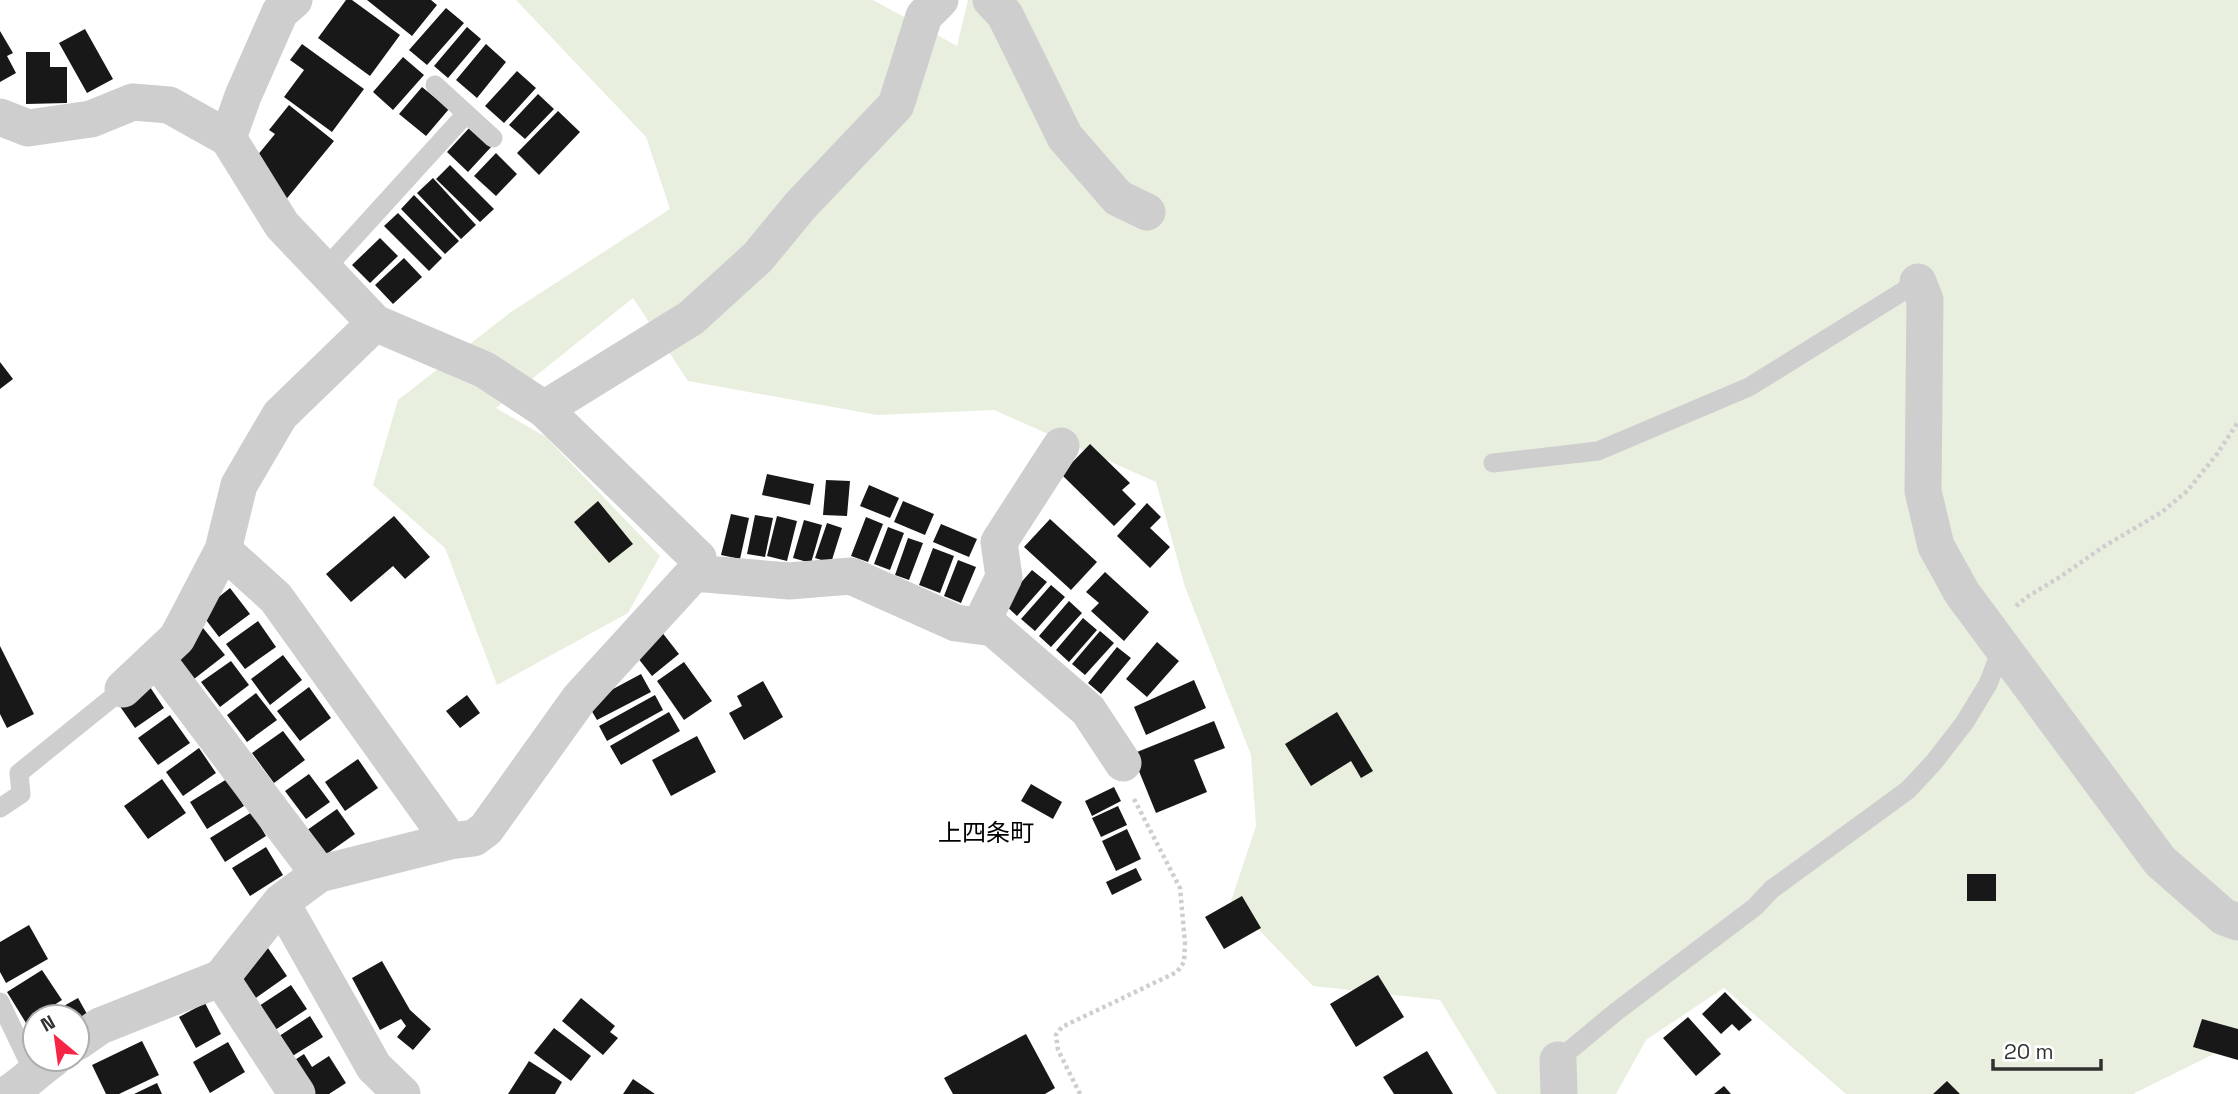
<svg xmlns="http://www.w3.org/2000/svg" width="2238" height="1094" viewBox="0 0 2238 1094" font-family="'Space Grotesk','Noto Sans JP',sans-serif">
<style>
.green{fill:#e9efdf}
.building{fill:#181818}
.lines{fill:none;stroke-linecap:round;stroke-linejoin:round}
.path{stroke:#cecece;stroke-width:4.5;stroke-dasharray:3.5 3.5;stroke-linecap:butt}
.service{stroke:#cecece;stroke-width:19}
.minor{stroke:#cecece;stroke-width:37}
.labels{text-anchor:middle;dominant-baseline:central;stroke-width:7;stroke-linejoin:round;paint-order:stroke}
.neighbourhood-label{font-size:24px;fill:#000;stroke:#fff}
</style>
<rect width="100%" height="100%" fill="#fff"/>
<path class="green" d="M516,0H873L957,46L968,0H2238V1042L2133,1094H1846L1724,988L1646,1040L1616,1094H1497L1440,1000L1313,986L1231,901L1256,826L1251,755L1185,587L1156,482L994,410L877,415L688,381L633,298L496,408L546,437L660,556L628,613L497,685L445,548L373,485L398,400L511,312L670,209L646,137Z"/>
<path class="building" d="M346,0H352L400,35L370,76L318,38Z
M367,0H431L437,5L412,36Z
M446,8L464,23L427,65L409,50Z
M467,27L481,39L448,78L434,66Z
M85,29L113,79L87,93L59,43Z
M0,31L13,53L7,56L16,73L0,82Z
M302,44L364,89L332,132L284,97L304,70L290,60Z
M486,44L506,62L477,98L456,80Z
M26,52H50V67H67V103L26,104Z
M403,57L424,75L393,110L373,92Z
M517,71L536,88L504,123L485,106Z
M422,87L449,109L426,136L399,114Z
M538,94L554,109L525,139L509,125Z
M289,105L334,141L284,202L251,163L275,134L269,130Z
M558,111L580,132L539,175L517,153Z
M470,127L492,146L468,172L447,152Z
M496,153L517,174L496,196L474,176Z
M450,165L494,209L480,222L436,179Z
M433,178L476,225L461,239L417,193Z
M414,195L459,241L445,254L401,209Z
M398,213L442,258L429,271L384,226Z
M380,238L398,256L370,283L352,265Z
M404,258L422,277L393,304L375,285Z
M0,362L13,379L0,389Z
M1090,444L1130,483L1122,490L1136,504L1114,526L1061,474Z
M767,474L814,484L810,505L762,495Z
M826,480L850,481L847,516L823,515Z
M869,485L899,498L890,518L860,506Z
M598,501L633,544L609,563L574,522Z
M903,501L934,514L925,535L894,522Z
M1147,503L1161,517L1150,528L1170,547L1150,568L1117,536Z
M731,514L749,518L740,559L721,555Z
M755,515L773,518L765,557L747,554Z
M394,516L430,557L405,579L393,566L351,602L326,574Z
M777,516L797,521L787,561L767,556Z
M866,517L883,524L868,562L851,556Z
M1050,519L1097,562L1071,590L1024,547Z
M804,520L822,525L811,563L793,558Z
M827,523L842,528L831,563L815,558Z
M941,524L977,539L969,557L933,542Z
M888,527L904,533L890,570L874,564Z
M908,538L923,543L909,580L895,575Z
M933,548L954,556L940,593L919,585Z
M958,560L976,567L961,603L944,596Z
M1032,570L1047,582L1017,616L1003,603Z
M1105,572L1149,612L1124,641L1091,611L1099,603L1086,592Z
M1051,585L1065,597L1035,631L1021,619Z
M230,588L250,614L219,637L200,612Z
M1069,601L1082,613L1051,647L1039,636Z
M1083,618L1097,630L1069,662L1056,650Z
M258,621L276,647L245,669L226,644Z
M203,628L225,655L194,679L173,652Z
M661,631L679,654L652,676L634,653Z
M1100,631L1114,643L1085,675L1072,664Z
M1157,642L1179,661L1147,697L1126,679Z
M0,646L34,714L7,728L0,714Z
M1117,647L1131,658L1101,694L1088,683Z
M283,655L302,680L270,705L251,679Z
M231,661L249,685L220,707L201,682Z
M684,662L712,701L684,720L657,681Z
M641,674L651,692L597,720L587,703Z
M1194,680L1206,708L1146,735L1134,707Z
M763,681L783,717L744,740L729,713L742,706L737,696Z
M148,684L164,708L135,728L119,705Z
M309,687L331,718L300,741L277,711Z
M256,693L277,720L247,742L227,715Z
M467,695L480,713L460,728L446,711Z
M655,695L663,710L607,741L599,726Z
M669,712L680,731L621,765L610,746Z
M1337,712L1373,771L1361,778L1351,761L1311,786L1285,744Z
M170,715L190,743L158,765L138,738Z
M1214,721L1225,748L1194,760L1207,792L1156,813L1132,754Z
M283,731L305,760L274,783L252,753Z
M697,736L716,772L671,796L652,760Z
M199,748L216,773L183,796L166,772Z
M358,759L378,788L345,811L325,782Z
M309,774L330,802L306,819L285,791Z
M162,779L186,813L148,839L124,806Z
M227,779L244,806L207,829L190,802Z
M1031,784L1062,802L1053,819L1021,801Z
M1114,787L1121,801L1092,816L1085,801Z
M1118,806L1127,825L1101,837L1092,818Z
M337,809L355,834L321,858L303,833Z
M252,812L266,836L225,862L210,838Z
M1127,829L1141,859L1116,871L1102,841Z
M266,847L283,875L250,896L232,868Z
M1136,868L1142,880L1112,895L1106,882Z
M1967,874H1996V901H1967Z
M1242,896L1261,928L1224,949L1205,917Z
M29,925L48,959L6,983L0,972V942Z
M268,948L287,976L250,1002L231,974Z
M382,961L410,1010L431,1029L413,1050L397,1037L406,1026L401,1019L380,1030L352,978Z
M42,970L62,1000L26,1023L7,992Z
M1378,975L1404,1017L1356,1047L1330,1004Z
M291,985L307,1009L269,1034L253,1010Z
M1725,992L1752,1020L1739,1031L1732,1024L1721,1034L1702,1014Z
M78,998L91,1021L77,1030V1017H44Z
M581,998L615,1026L610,1032L618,1038L603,1055L562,1021Z
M205,1003L221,1034L196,1048L179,1017Z
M310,1016L323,1037L286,1060L273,1040Z
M1688,1017L1721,1054L1696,1076L1663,1038Z
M2202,1019L2238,1029V1060L2193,1047Z
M35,1022V1046L25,1028Z
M554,1028L591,1056L571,1081L534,1053Z
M1026,1034L1055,1088L1045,1094H953L944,1078Z
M142,1041L159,1075L119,1094H106L92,1065Z
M228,1042L245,1072L210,1093L193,1062Z
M1427,1051L1453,1094H1394L1383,1077Z
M304,1054L312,1067L329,1056L346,1083L329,1094H305L287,1065Z
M529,1061L562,1082L555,1094H508Z
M633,1079L655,1094H623Z
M1947,1081L1960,1094H1933Z
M157,1083L162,1094H134Z
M1724,1086L1731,1094H1714Z"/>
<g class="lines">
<path class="path" d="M2016,606L2027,597L2060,577L2103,547L2162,512L2187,491L2217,454L2238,422
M1080,1094L1058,1050L1056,1035L1062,1027L1177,972L1184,962L1185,943L1180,888L1133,797"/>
<path class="service" d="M435,85L493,138
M324,270L466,114
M1493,463L1598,451L1749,387L1918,282
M0,808L21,794L19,773L123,689
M0,1002L34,1073
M1558,1060L1617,1011L1755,907L1772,889L1908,790L1934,762L1965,722L1988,684L2002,648"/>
<path class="minor" d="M991,0L1005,15L1065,137L1118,198L1147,212
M0,117L28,128L91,119L133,102L169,105L228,138L282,225L375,323L485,370L544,409L698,558L694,573L579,699L486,829L474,838L450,841L319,874L281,902L221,978L100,1026L77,1042
M228,138L243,96L280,12L294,0
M1918,282L1925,300L1923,491L1936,546L1962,593L2160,861L2224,917L2238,922
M544,409L691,318L758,257L800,206L896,105L924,16L940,0
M223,550L276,598L450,841
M694,573L789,581L851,576L956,623L993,628L1088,710L1123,763
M980,626L1004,577L999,542L1061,446
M156,658L319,874
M123,689L177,638L223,550L239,485L280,415L375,323
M281,902L374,1067L402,1094
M221,978L297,1094
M1558,1060L1559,1094
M8,1094C25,1083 37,1070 53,1059"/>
</g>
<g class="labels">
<g class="neighbourhood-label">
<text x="986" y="832">上四条町</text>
</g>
</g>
<g transform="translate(56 1038) rotate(331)"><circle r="33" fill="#ffffff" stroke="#adadad" stroke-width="2"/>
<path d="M0-5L12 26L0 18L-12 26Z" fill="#f72545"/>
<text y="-10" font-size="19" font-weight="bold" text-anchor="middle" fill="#313131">N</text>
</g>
<path d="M1993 1059v10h108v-10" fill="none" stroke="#313131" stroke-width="3.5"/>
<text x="2004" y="1059" font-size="21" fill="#313131" stroke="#ffffff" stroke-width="5" paint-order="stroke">20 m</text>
</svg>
